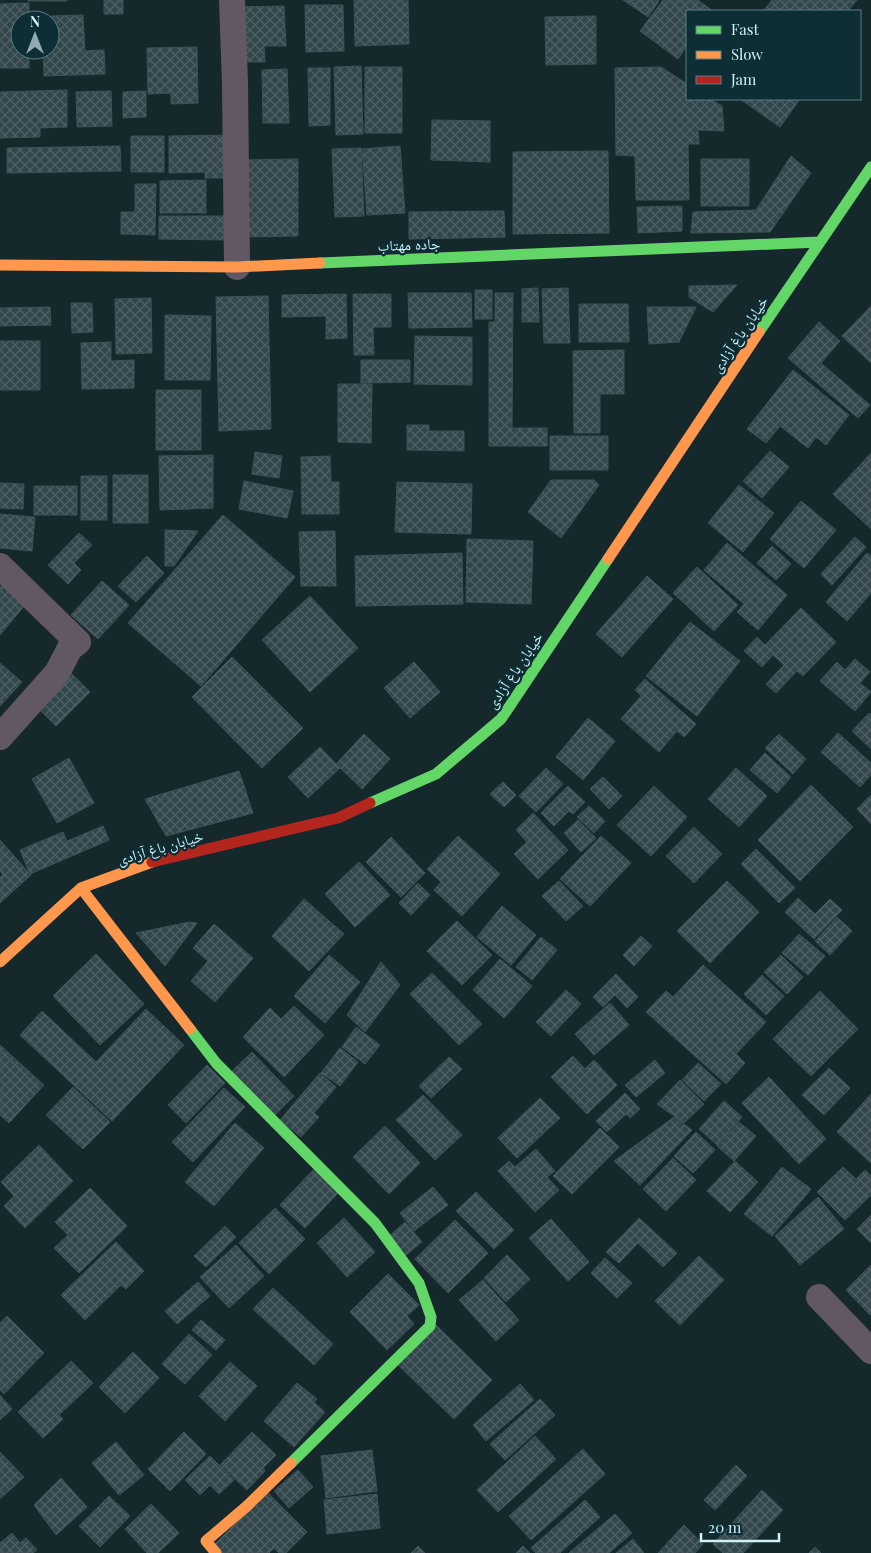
<svg xmlns="http://www.w3.org/2000/svg" width="871" height="1553" viewBox="0 0 871 1553" font-family="'Playfair Display','Noto Naskh Arabic',serif">
<style>
.building{fill:url(#building-cross-hatch);stroke:#3e5157}
.lines{fill:none;stroke-linecap:round;stroke-linejoin:round}
.street{stroke:#625863;stroke-width:26}
.fast{stroke:#63d668;stroke-width:11}
.slow{stroke:#ff974d;stroke-width:11}
.jam{stroke:#b3261e;stroke-width:11}
.labels{text-anchor:middle;dominant-baseline:central;stroke-width:4.5;stroke-linejoin:round;paint-order:stroke}
.street-label{font-size:15px;fill:#d2f0f7;stroke:#0c2e34}
</style>
<defs>
<pattern id="building-cross-hatch" width="8" height="8" patternUnits="userSpaceOnUse" patternTransform="scale(1.25)"><rect width="8" height="8" fill="#32464c"/><path d="M0 0l8 8M0 8l8-8" fill="none" stroke="#4f6167"/></pattern>
</defs>
<rect width="100%" height="100%" fill="#15282b"/>
<path class="building" d="M28,0H67V1H28Z
M104,0H123V14H104Z
M354,0H408L409,44L355,46Z
M623,0H658L659,1L648,17Z
M663,0H698L713,11H687V46L678,59L640,31Z
M772,0H857L848,11H766L764,10Z
M29,3V20H20V50H29V68H0V4Z
M305,5H343L344,51L306,52Z
M284,6L286,46H264L265,62H238L236,7Z
M83,15L85,51L104,50L105,74L44,76L43,50H50V41H52L51,16Z
M596,16V64L546,65L545,17Z
M197,47L198,103L171,104V93L148,94L147,48Z
M361,66L363,134L336,135L334,67Z
M365,67H402V133H365Z
M661,67L687,84V99H710L722,106L724,131L698,130L699,144H688L689,200H636L635,156L616,155L615,68Z
M308,68H330V125L309,126Z
M287,69L289,123H263L262,70Z
M67,90V127L40,128V137L0,138V92Z
M111,91L112,126L77,127L76,92Z
M146,91V117L123,118V92Z
M740,99H800L780,127Z
M432,120L490,121V162L431,160Z
M233,135V178H205V172L169,173V136Z
M131,136H164V172H131Z
M120,146L121,171L7,173V148Z
M400,146L405,213L367,215L362,149Z
M361,148L364,216L335,217L332,149Z
M608,151L609,233L513,234V152Z
M791,156L811,173L770,232L691,233L693,212L756,210Z
M298,159V236L242,237V160Z
M701,159H749V206H701Z
M206,180V213H160V181Z
M135,184H156L155,235L121,234V212H135Z
M682,206V231L638,233L637,207Z
M504,211L505,237L409,239V212Z
M159,216H224V240L159,239Z
M737,285L713,312L689,297V286Z
M538,288L539,322H522V289Z
M568,288L570,343H544L542,289Z
M475,290H492V319H475Z
M408,293H471L472,327L409,328Z
M495,293H513L512,428H547V446H489V322H495Z
M346,294L347,338L326,339V316L282,317V295Z
M353,294H391V327H373L374,355H354Z
M268,296L271,429L219,431L216,297Z
M151,298L152,353L116,354L115,299Z
M71,303H92L93,332L72,333Z
M579,304H628L629,342H579Z
M871,306V363L842,336Z
M50,307L51,325L0,326V308Z
M647,307H696L679,342L649,344Z
M165,315L211,316L210,380H165Z
M819,322L840,341L821,363L870,405L858,418L788,358Z
M415,336L472,337V385L414,384Z
M0,341H40V390H0Z
M111,342V361L134,360V388L82,389L81,343Z
M624,350V394H600V433H574L573,351Z
M361,360H410V382L361,383Z
M793,370L849,415L826,445L816,437L808,448L780,426L766,443L747,429Z
M338,384H372L371,443L338,442Z
M156,390H201V450H156Z
M407,425H429V431H464V451L407,450Z
M550,436H608V470H550Z
M770,451L789,467L762,498L743,481Z
M255,452L282,456L279,478L252,474Z
M871,453V529L833,494Z
M213,455V508L160,510L159,456Z
M330,456L331,482H339V514H302L301,457Z
M113,475H148V523H113Z
M81,476H107V520H81Z
M551,480H594L599,485L561,538L528,512Z
M244,481L293,491L287,518L239,509Z
M397,482L472,484L471,534L395,532Z
M0,483L24,484L23,509L0,508Z
M739,485L774,513L743,552L708,523Z
M34,486H77V515H34Z
M801,501L836,530L804,568L770,539Z
M0,514L35,517L32,551L0,548Z
M223,515L295,577L201,686L128,623Z
M165,530L198,531L174,566H165Z
M335,531L336,586H301L299,532Z
M79,533L92,545L74,563L81,570L68,584L48,565Z
M855,537L866,547L832,585L821,574Z
M467,539L533,541L531,604L466,602Z
M727,543L787,595L758,630L737,612L744,604L704,570Z
M772,546L791,564L776,580L757,563Z
M462,553L463,604L356,606L355,556Z
M867,553L871,556V593L847,621L826,602Z
M147,556L164,573L136,602L118,586Z
M697,567L738,605L714,631L673,593Z
M647,576L673,599L622,657L596,634Z
M102,581L129,605L98,639L71,615Z
M2,585L25,605L0,635V587Z
M310,596L358,648L310,692L262,640Z
M801,608L836,642L803,676L797,671L776,693L766,684L784,665L773,655L762,667L744,651L757,637L765,645Z
M690,622L740,661L697,716L646,676Z
M232,657L303,728L262,768L192,697Z
M855,659L870,672L860,683L871,692L855,711L820,681L837,662L845,670Z
M414,662L440,692L410,718L384,688Z
M0,663L22,682L0,706Z
M69,671L90,692L56,726L35,705Z
M645,679L696,724L684,737L677,731L659,752L621,719L641,696L635,690Z
M869,713L871,715V749L852,731Z
M588,718L615,741L583,780L556,757Z
M838,733L871,763V775L860,787L821,752Z
M364,734L390,759L362,789L336,764Z
M779,734L806,759L793,774L765,748Z
M320,747L340,768L308,798L288,777Z
M765,753L791,777L777,793L750,770Z
M69,758L94,803L57,823L32,779Z
M546,768L563,784L536,812L519,796Z
M736,768L767,796L739,827L708,799Z
M239,771L253,813L166,836L145,799Z
M603,777L622,796L609,809L590,789Z
M503,782L516,795L504,807L490,794Z
M811,785L853,827L800,881L758,840Z
M568,786L585,802L573,814L569,811L554,826L541,813Z
M654,786L687,817L651,856L617,825Z
M871,795V824L857,809Z
M589,806L605,821L594,833L577,817Z
M533,813L568,850L538,879L514,854L527,842L516,830Z
M578,820L596,838L581,852L564,833Z
M103,826L109,840L30,874L20,850L63,832L67,841Z
M694,827L722,854L694,883L666,856Z
M458,836L500,874L462,916L434,890L441,882L427,869Z
M601,836L631,863L590,906L560,879Z
M391,837L425,873L401,897L366,862Z
M0,840L31,875L0,903V877L3,875L0,871Z
M756,849L795,888L779,903L741,864Z
M359,862L390,895L355,927L325,894Z
M559,881L583,906L566,921L542,896Z
M727,881L759,912L710,963L677,931Z
M418,883L430,895L411,915L399,903Z
M798,898L815,914L830,899L842,910L814,939L785,912Z
M304,899L344,934L309,971L272,936Z
M502,906L536,935L511,965L477,937Z
M837,917L852,931L830,955L815,941Z
M457,921L492,955L462,985L427,951Z
M189,922L197,923L165,966L136,933Z
M214,924L253,958L215,1002L191,981L208,961L193,948Z
M799,934L825,956L808,975L782,953Z
M641,936L652,946L634,966L623,955Z
M541,937L557,950L532,980L516,967Z
M96,954L144,1004L100,1045L53,996Z
M329,955L360,982L325,1023L294,996Z
M781,955L803,977L787,994L764,972Z
M500,959L532,986L504,1018L473,990Z
M381,962L400,985L365,1032L347,1015Z
M703,965L766,1022L736,1054L745,1063L726,1084L646,1012L666,991L673,997Z
M432,973L482,1024L459,1045L410,994Z
M616,974L638,997L627,1008L615,995L603,1007L593,997Z
M762,975L784,996L766,1015L744,994Z
M566,990L581,1004L551,1036L536,1022Z
M820,991L858,1029L811,1076L773,1039Z
M610,1003L629,1025L594,1055L575,1034Z
M294,1006L324,1035L284,1077L243,1037L270,1008L281,1019Z
M146,1009L184,1045L112,1121L20,1035L42,1011L96,1062Z
M356,1027L380,1045L365,1064L342,1047Z
M0,1045L44,1085L9,1123L0,1115Z
M340,1048L358,1062L340,1086L321,1073Z
M252,1052L294,1096L273,1117L230,1073Z
M573,1056L585,1069L594,1060L617,1085L587,1114L551,1077Z
M449,1057L462,1069L431,1098L419,1086Z
M655,1060L665,1073L636,1097L625,1085Z
M698,1063L721,1084L704,1101L682,1080Z
M207,1065L225,1083L186,1123L168,1105Z
M829,1068L850,1088L824,1115L802,1095Z
M320,1073L336,1087L314,1113L319,1117L301,1137L280,1120Z
M769,1077L826,1139L799,1164L742,1103Z
M680,1080L704,1104L684,1123L657,1104Z
M73,1087L110,1122L83,1149L46,1115Z
M224,1088L245,1107L193,1162L172,1142Z
M625,1093L640,1109L630,1118L626,1114L607,1132L596,1121Z
M871,1094V1163L837,1132Z
M423,1095L462,1135L435,1160L396,1120Z
M540,1098L560,1118L517,1158L498,1138Z
M724,1101L742,1117L717,1145L699,1129Z
M674,1117L692,1130L640,1185L614,1161Z
M739,1122L756,1136L734,1161L717,1146Z
M235,1123L264,1148L214,1206L185,1182Z
M385,1126L420,1163L389,1194L353,1157Z
M600,1128L619,1147L572,1194L553,1176Z
M696,1132L715,1150L693,1173L674,1156Z
M39,1145L73,1181L25,1228L4,1206L14,1196L1,1182Z
M536,1149L555,1171L547,1177L559,1190L535,1212L498,1171L509,1161L515,1167Z
M673,1158L696,1180L666,1211L643,1189Z
M735,1161L758,1182L730,1212L707,1191Z
M782,1167L811,1189L772,1236L744,1214Z
M843,1167L856,1179L865,1170L871,1176V1195L845,1220L817,1192Z
M314,1169L339,1192L305,1228L280,1205Z
M433,1187L448,1205L414,1231L400,1213Z
M90,1188L127,1226L79,1273L54,1248L68,1235L55,1222Z
M476,1192L514,1230L494,1249L456,1211Z
M818,1197L844,1229L800,1265L775,1236Z
M275,1208L305,1239L269,1274L239,1243Z
M871,1215V1243L857,1229Z
M344,1218L375,1252L347,1277L317,1243Z
M639,1218L677,1253L663,1267L638,1243L619,1263L606,1252Z
M551,1219L589,1262L568,1281L529,1238Z
M455,1220L488,1253L448,1293L415,1259Z
M405,1222L422,1242L405,1256L388,1237Z
M225,1226L236,1237L206,1267L194,1256Z
M116,1242L144,1271L126,1289L121,1285L85,1320L61,1295Z
M236,1245L264,1276L229,1308L200,1277Z
M507,1255L530,1279L506,1302L484,1278Z
M699,1256L724,1280L680,1325L655,1301Z
M605,1258L632,1283L617,1298L591,1273Z
M871,1265V1313L870,1315L846,1290Z
M388,1274L419,1305L407,1316L414,1324L387,1350L350,1312Z
M483,1280L519,1320L496,1341L459,1300Z
M198,1282L210,1296L177,1324L165,1311Z
M273,1288L333,1344L314,1365L253,1309Z
M7,1316L44,1353L4,1394L0,1390V1323Z
M201,1320L225,1340L216,1350L192,1330Z
M436,1325L492,1380L454,1419L397,1364Z
M189,1334L212,1355L185,1384L162,1364Z
M133,1352L159,1378L125,1413L99,1387Z
M71,1361L93,1383L59,1415L63,1419L43,1438L18,1412Z
M230,1362L257,1386L225,1421L199,1396Z
M297,1383L317,1399L314,1402L325,1412L294,1447L264,1421Z
M520,1384L534,1400L486,1441L473,1425Z
M0,1395L12,1409L0,1420Z
M540,1399L555,1415L505,1460L490,1444Z
M184,1432L206,1454L170,1491L148,1469Z
M252,1432L276,1455L263,1468L265,1471L247,1490L220,1465Z
M535,1436L556,1459L498,1512L477,1490Z
M116,1442L144,1475L119,1495L92,1463Z
M583,1449L605,1474L531,1540L509,1516Z
M372,1450L377,1491L326,1498L321,1456Z
M0,1452L24,1477L0,1499Z
M210,1456L234,1480L219,1494L210,1485L200,1495L185,1480Z
M736,1465L747,1476L715,1510L704,1500Z
M298,1470L313,1487L289,1508L274,1491Z
M61,1478L87,1507L56,1535L34,1505Z
M762,1490L783,1510L743,1553H723L713,1544Z
M267,1492L307,1532L286,1553H279L274,1548L269,1553H220L213,1546Z
M377,1494L380,1528L327,1534L324,1500Z
M109,1496L130,1516L100,1547L79,1526Z
M585,1500L600,1517L560,1553H536L531,1548Z
M151,1504L179,1533L158,1553H147L125,1529Z
M615,1514L632,1533L609,1553H569Z
M684,1525L703,1544L695,1553H658Z
M12,1533L20,1543L26,1538L37,1550L33,1553H0V1543Z
M633,1539L644,1553H616Z
M418,1546L425,1553H411Z
M523,1546L530,1553H516Z
M815,1547L821,1553H809Z"/>
<g class="lines">
<path class="street" d="M232,0L235,84L237,267
M0,566L78,642L70,648L57,673L0,737
M819,1297L871,1351"/>
<path class="fast" d="M320,263L819,242
M759,332L871,167
M370,803L436,774L501,719L608,559
M190,1029L216,1063L375,1223L419,1283L431,1317L430,1326L291,1463"/>
<path class="slow" d="M0,265L237,267L320,263
M608,559L759,332
M81,888L190,1029
M0,962L81,888L152,862
M216,1553L206,1541L247,1506L291,1463"/>
<path class="jam" d="M152,862L338,818L370,803"/>
</g>
<g class="labels">
<g class="street-label">
<text transform="translate(409 244) rotate(-2)">جاده مهتاب</text>
<text transform="translate(739 334) rotate(-56)">خیابان باغ آزادی</text>
<text transform="translate(514 670) rotate(-56)">خیابان باغ آزادی</text>
<text transform="translate(160 847) rotate(-16)">خیابان باغ آزادی</text>
</g>
</g>
<rect x="686" y="10" width="175" height="90" fill="#0c2e34" stroke="#5b7c82"/>
<rect x="696" y="26" width="25" height="8" fill="#63d668" stroke="#5b7c82"/>
<text x="731" y="35" font-size="15" fill="#d2f0f7">Fast</text>
<rect x="696" y="51" width="25" height="8" fill="#ff974d" stroke="#5b7c82"/>
<text x="731" y="60" font-size="15" fill="#d2f0f7">Slow</text>
<rect x="696" y="76" width="25" height="8" fill="#b3261e" stroke="#5b7c82"/>
<text x="731" y="85" font-size="15" fill="#d2f0f7">Jam</text>
<g transform="translate(35 35)"><circle r="24" fill="#0c2e34" stroke="#5b7c82"/>
<path d="M0-4L9 19L0 12L-9 19Z" fill="#90aab0"/>
<text y="-8" font-size="14" font-weight="bold" text-anchor="middle" fill="#d2f0f7">N</text>
</g>
<path d="M701 1533v8h78v-8" fill="none" stroke="#d2f0f7" stroke-width="2.5"/>
<text x="708" y="1533" font-size="15" fill="#d2f0f7" stroke="#0c2e34" stroke-width="4" paint-order="stroke">20 m</text>
</svg>
